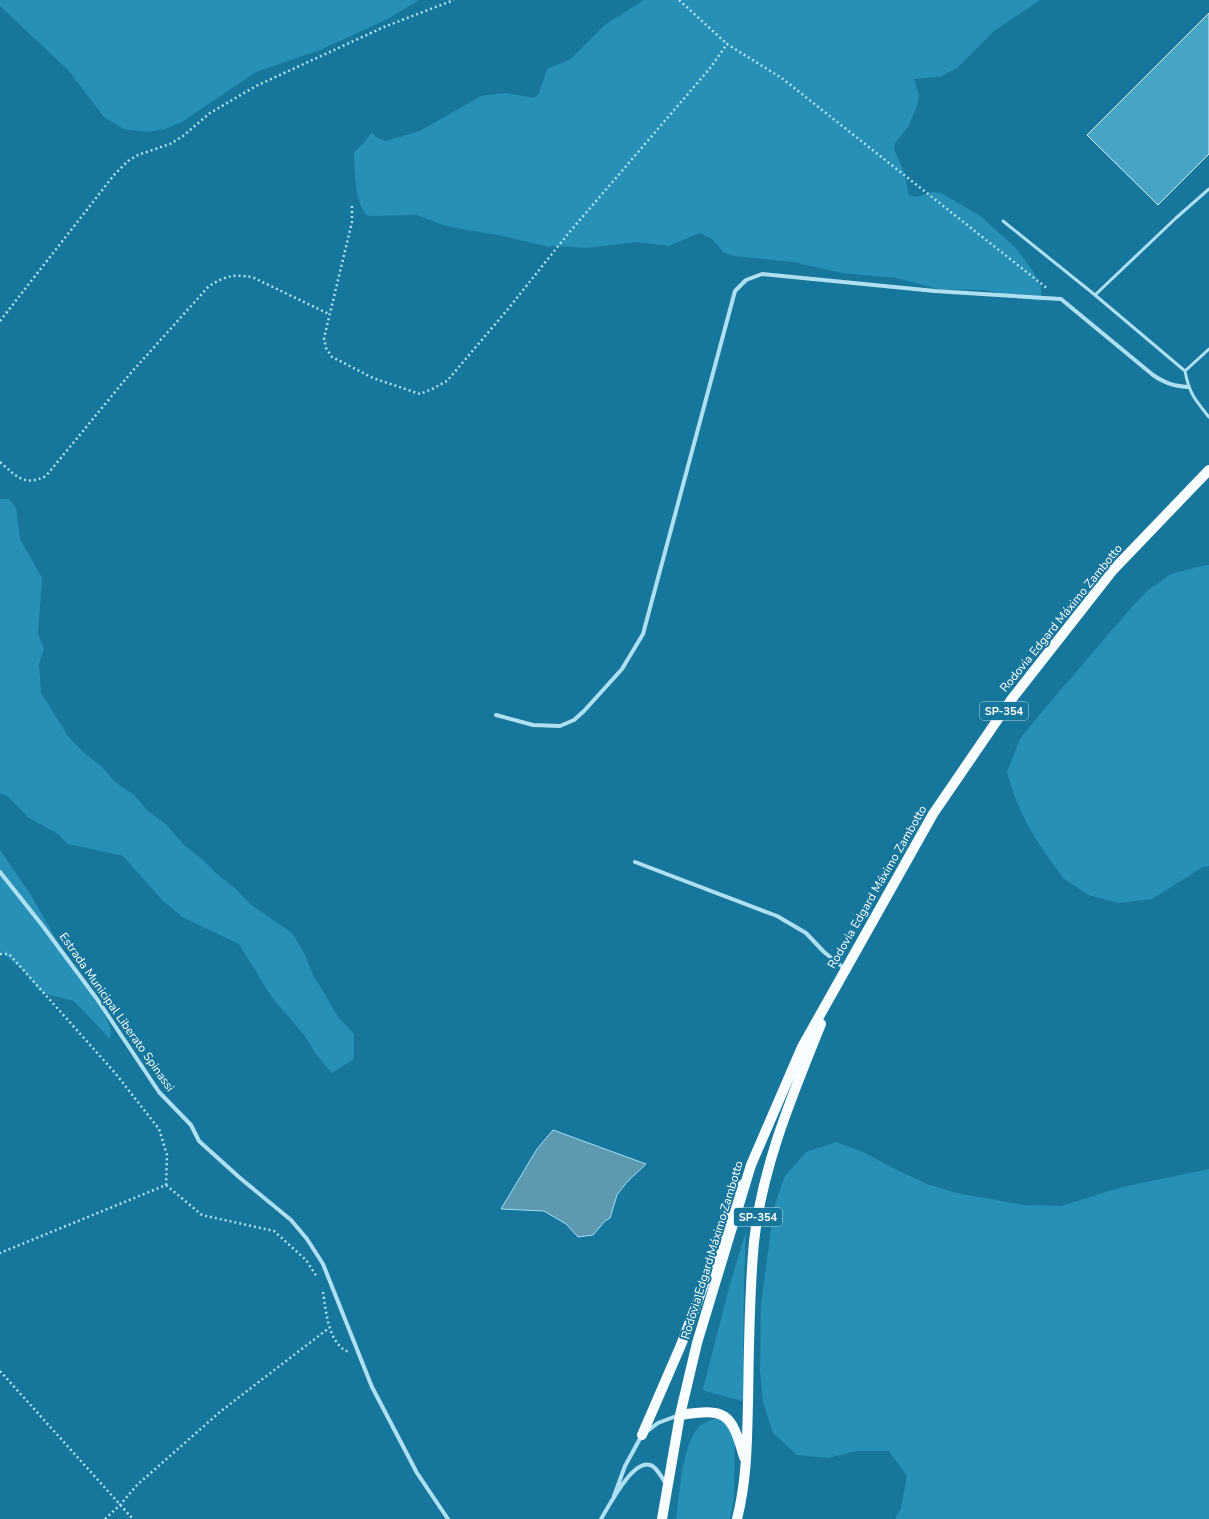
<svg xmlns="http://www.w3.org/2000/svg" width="1209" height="1519" viewBox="0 0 1209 1519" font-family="'Nunito Sans',sans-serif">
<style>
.green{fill:#2790b7}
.water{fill:#5d9ab2;stroke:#a0dff4}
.building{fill:#49a3c4;stroke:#d5f2fc}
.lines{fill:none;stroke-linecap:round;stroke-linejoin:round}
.path{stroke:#aee0f2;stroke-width:2.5;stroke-dasharray:2 3;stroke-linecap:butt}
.service{stroke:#aee0f2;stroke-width:3}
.minor{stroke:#aee0f2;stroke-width:4}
.primary{stroke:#f8fdff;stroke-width:10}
.labels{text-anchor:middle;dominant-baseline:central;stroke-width:4;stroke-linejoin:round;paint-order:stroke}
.shield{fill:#17769b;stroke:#b9d6e1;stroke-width:1}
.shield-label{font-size:11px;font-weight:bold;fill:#fff}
.street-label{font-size:12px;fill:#fff;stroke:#17769b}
</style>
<rect width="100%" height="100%" fill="#17769b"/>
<path class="green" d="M0,0H419L388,19L320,50L256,72L182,122L165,129L147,132L124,129L104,117L69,71L0,6Z
M644,0H1040L994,31L957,68L940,77L914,79L919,95L917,106L908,127L895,143L894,149L904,172L909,195L917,197L931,192L941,193L979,215L1015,247L1032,270L1041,287V301L983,290L938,289L896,278L842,273L793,262L734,256L724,253L712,239L700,233L669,246L637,242L587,248L553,246L549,247L499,235L466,230L443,225L417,215L368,216C354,205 355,169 354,152L363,144L372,132L376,137L385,141L420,131L481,96L506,93L534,98L539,93L547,69L571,59L606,24Z
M0,499H9L16,508L20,539L42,578L38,633L43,647L44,649L39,664L41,693L68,736L83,752L101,766L115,782L134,795L148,811L167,825L184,845L202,859L217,874L235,888L250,904L292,933L305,955L313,975L339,1018L354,1034V1059L332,1073L318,1057L304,1035L271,996L239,944L182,917L163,901L123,856L68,844L58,834L29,818L7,796L0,793Z
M1206,565H1209V866L1203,867L1152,899L1119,903L1088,895L1063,878L1045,853L1028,826L1015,798L1007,772L1020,739L1040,714L1130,609L1146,592L1171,574Z
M0,850L31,895L60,946L102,1010L111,1029L110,1039L74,1001L46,994L38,989L25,972L0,951Z
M836,1142L865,1153L893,1168L927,1184L957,1193L1023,1205L1061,1206L1122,1187L1209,1169V1519H895L901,1508L907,1476L889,1451H857L828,1458L797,1455L773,1433L763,1402L760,1371L761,1304L774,1207L785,1176L806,1152Z
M746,1231L744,1280L743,1398L742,1401L705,1391L703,1389L729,1288Z
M719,1418L727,1421L735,1440L734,1498L730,1519H676C680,1493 681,1451 697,1429C703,1422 710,1420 719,1418Z"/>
<path class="water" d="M553,1130L646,1164L627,1182L617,1195L610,1218L605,1221L593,1235L578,1237L566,1224L544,1211L501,1209L537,1149Z"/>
<path class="building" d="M1209,13V154L1158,205L1087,135Z"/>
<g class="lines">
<path class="path" d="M679,0L727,44
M352,206V222L324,338L326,348L332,357L373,378L420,394L432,389L447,381L508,309L567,235L711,67L727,44L783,79L1048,289
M0,321L114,175L128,161L138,155L170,144L183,136L210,113L256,86L384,27L454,0
M0,462C16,476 24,487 46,476L129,375L209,286C226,276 232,274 252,277L329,314
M0,954H9L116,1074L159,1129L167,1155L166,1185L0,1253
M166,1185L202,1215L274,1231L306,1260L317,1277
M323,1292C326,1310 328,1345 349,1352
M0,1371L133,1519
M105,1519L120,1505L137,1485L221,1411L329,1328"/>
<path class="service" d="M1003,221L1095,295L1185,371C1189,393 1195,400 1209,417
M1095,295L1176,218L1209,189
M1185,371L1209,349"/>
<path class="minor" d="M496,715L533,725L560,726L574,720L584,711L622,669L643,634L735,291L746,280L762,274L935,291L1061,299L1153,375C1165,383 1173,386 1188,387
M635,862L777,916L806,933L824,952L845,969
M0,872L42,925L97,999L159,1092L191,1125L199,1141L240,1178L291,1220L307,1239L323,1264L372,1387L417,1473L448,1519
M614,1496L625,1466L642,1435L658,1423L679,1415
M601,1519C609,1506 632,1460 650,1465C657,1467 662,1478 666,1484"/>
<path class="primary" d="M680,1415C726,1408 731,1412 744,1457
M642,1435L681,1345L703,1287L734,1197L741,1185
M662,1519L680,1415L697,1343L751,1165L802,1047L933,814L1011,700L1113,570L1209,470
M737,1519C747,1479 747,1443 748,1402C749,1349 749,1295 754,1242C762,1166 793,1094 821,1024"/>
</g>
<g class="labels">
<g class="shield">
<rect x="980" y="702" width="48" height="18" rx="3"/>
<rect x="734" y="1208" width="48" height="18" rx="3"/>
</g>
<g class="shield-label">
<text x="1004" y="711">SP-354</text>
<text x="758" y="1217">SP-354</text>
</g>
<g class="street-label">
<text transform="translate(1061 618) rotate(-51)">Rodovia Edgard Máximo Zambotto</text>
<text transform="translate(877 887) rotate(-60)">Rodovia Edgard Máximo Zambotto</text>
<text transform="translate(117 1012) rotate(55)">Estrada Municipal Liberato Spinassi</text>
<text transform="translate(712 1250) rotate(-73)">Rodovia Edgard Máximo Zambotto</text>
</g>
</g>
</svg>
